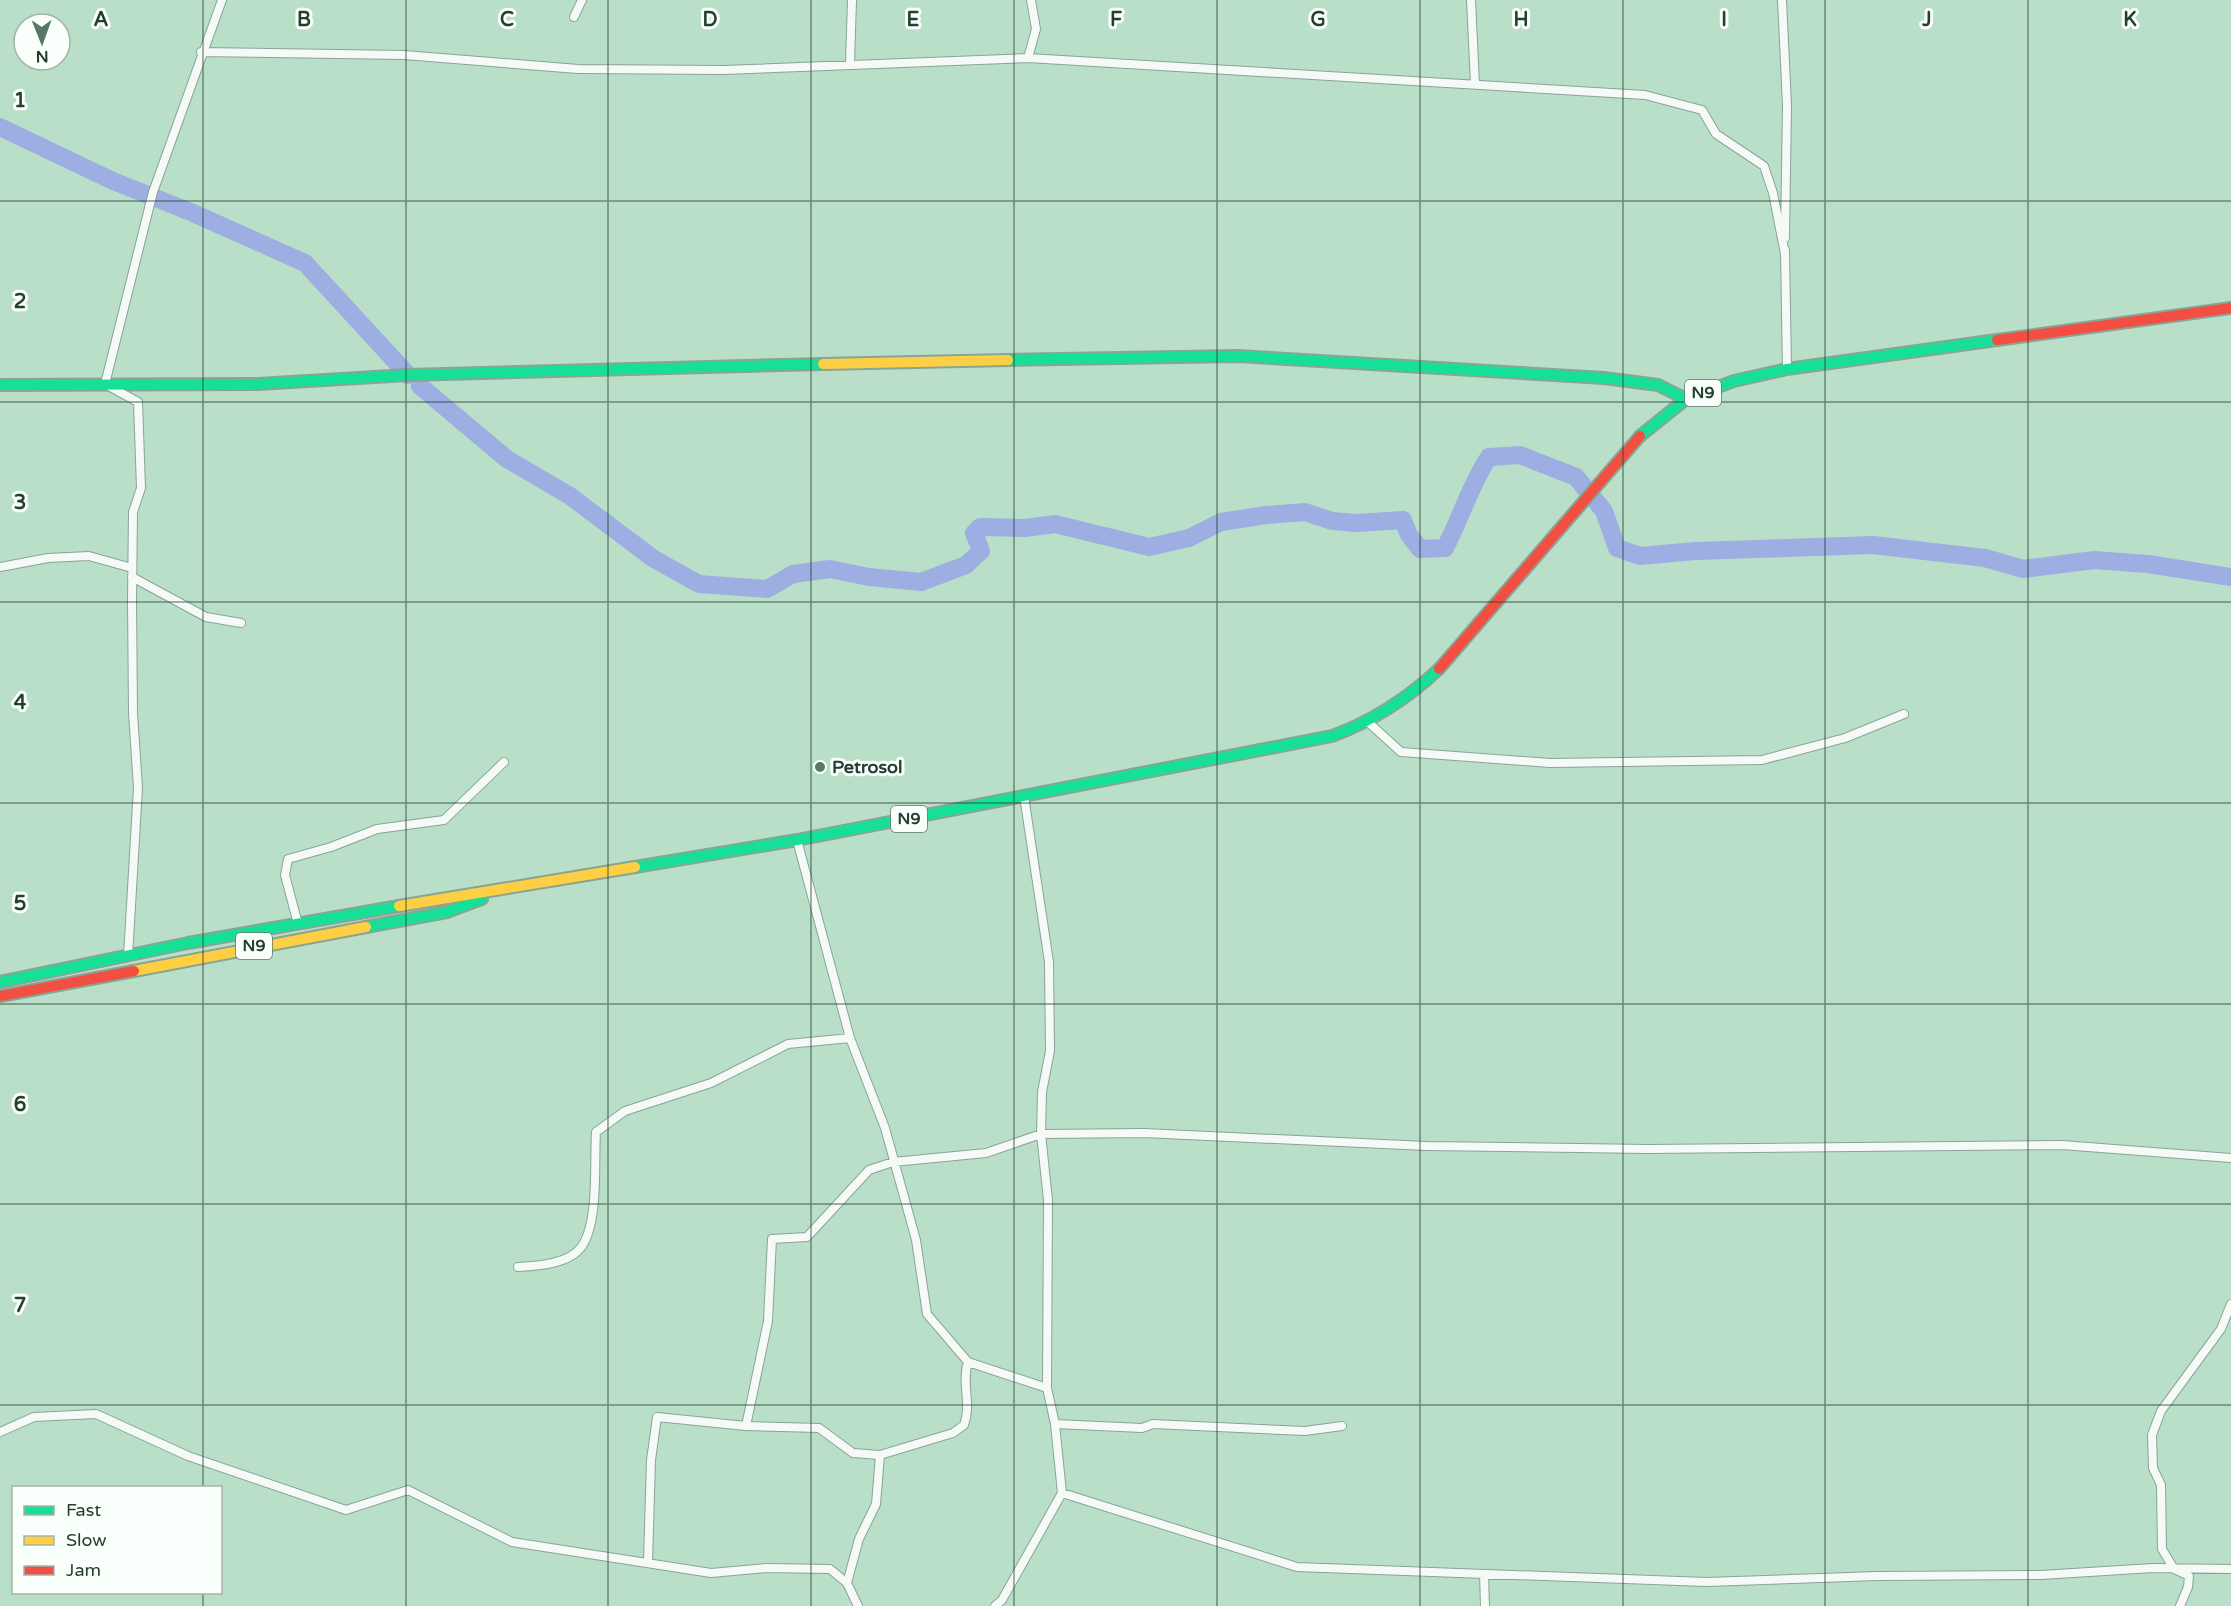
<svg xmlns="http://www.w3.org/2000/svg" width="2231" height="1606" viewBox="0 0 2231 1606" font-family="'Varela Round',sans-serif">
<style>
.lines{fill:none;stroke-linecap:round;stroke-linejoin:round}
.river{stroke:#9caee2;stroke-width:18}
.street-casing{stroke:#88a594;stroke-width:10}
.fast-casing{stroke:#88a594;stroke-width:14}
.slow-casing{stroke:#88a594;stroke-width:14}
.jam-casing{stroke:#88a594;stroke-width:14}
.street{stroke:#f5faf7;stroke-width:8}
.fast{stroke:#16e098;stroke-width:10}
.slow{stroke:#ffcf43;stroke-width:10}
.jam{stroke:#f24e42;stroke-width:10}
.grid{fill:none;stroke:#243f2f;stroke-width:1.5;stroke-opacity:0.55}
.poi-dot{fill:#587765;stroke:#f9fffb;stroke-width:2}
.labels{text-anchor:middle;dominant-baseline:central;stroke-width:6;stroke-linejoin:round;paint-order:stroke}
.shield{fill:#f9fffb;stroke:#64796c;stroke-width:1.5}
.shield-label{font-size:16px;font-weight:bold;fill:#243f2f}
.poi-label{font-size:18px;font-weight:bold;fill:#243f2f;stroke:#f9fffb;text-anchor:start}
.grid-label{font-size:20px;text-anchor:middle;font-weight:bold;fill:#243f2f;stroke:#f9fffb;stroke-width:6;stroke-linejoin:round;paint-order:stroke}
</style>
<rect width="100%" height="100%" fill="#badfc9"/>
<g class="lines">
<path class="river" d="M0,127L113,181L193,213L305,263L408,375
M420,386L507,459L570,496L654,559L699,584L767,589L793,574L830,569L869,577L921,582L966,565L981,551L974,533L980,527L1025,528L1055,524L1149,547L1189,538L1221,522L1266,515L1305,512L1332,521L1357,523L1403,520L1409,535L1420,549L1445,548C1461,518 1470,485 1489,457L1520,455L1576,477L1604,511L1617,548L1640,556L1695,551L1873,545L1985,558L2023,569L2094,560L2148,564L2231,577"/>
<defs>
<path id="street" d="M1471,0L1475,84
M1782,0L1787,105L1785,238
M574,17L582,0
M201,52L404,55L578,69L724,70L1028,58L1645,95L1702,110L1716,134L1764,166L1773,193L1785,254
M1028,58L1036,29L1031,0
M850,63L852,0
M1785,250L1787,369
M0,567L48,558L89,556L132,568
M132,577L206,617L241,623
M1368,722L1401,752L1550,763L1762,760L1845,738L1904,714
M1024,796L1049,962L1050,1051L1042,1092L1041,1134L1048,1200L1047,1388
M797,840L850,1038L885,1128L916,1240L927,1314L968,1362L1047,1388L1055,1424L1062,1493L1002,1600L995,1606
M298,924L285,875L288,859L331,847L377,829L444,820L504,762
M128,956L138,788L133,713L132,600L133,512L141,488L138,402L105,384L153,192L222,0
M518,1267C538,1266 570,1264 582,1246C599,1221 594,1162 596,1132L625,1111L711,1083L788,1044L850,1038
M1055,1424L1142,1428L1153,1424L1305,1431L1342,1426
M746,1426L768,1321L772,1239L807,1237L869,1170L893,1162L986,1153L1041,1134L1144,1133L1426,1146L1648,1149L2062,1145L2231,1158
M0,1432L34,1417L96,1414L188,1456L346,1510L408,1490L512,1542L711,1573L766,1568L830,1569L847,1583
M1062,1493L1297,1567L1706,1582L1877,1576L2041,1575L2153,1568L2231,1569
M648,1562L651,1460L657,1417L746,1426L819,1428L853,1453L880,1455L953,1433L964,1425C972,1404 961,1382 968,1362
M1484,1574L1485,1606
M858,1606L847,1583L859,1539L876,1504L880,1455
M2180,1606L2188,1587L2189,1576L2174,1569L2162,1549L2161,1485L2153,1468L2152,1435L2161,1411L2221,1329L2231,1304"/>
<path id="fast" d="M1008,360L1238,356L1604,378L1658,385L1686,399
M0,385L258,384L408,375L823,364
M1640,436L1686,399L1734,381L1787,369L1997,340
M635,867L797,840L1332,736C1373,721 1407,699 1439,669
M366,927L447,912L482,899
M0,982L188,943L399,906"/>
<path id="slow" d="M823,364L1008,360
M399,906L635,867
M134,971L366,927"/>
<path id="jam" d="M1997,340L2231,308
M1439,669L1640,436
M0,996L134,971"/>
</defs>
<use href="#street" class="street-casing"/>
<use href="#fast" class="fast-casing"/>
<use href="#slow" class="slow-casing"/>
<use href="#jam" class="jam-casing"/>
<use href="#street" class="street"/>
<use href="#fast" class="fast"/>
<use href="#slow" class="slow"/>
<use href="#jam" class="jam"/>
</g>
<path class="grid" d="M203,0V1488M406,0V1606M608,0V1606M811,0V1606M1014,0V1606M1217,0V1606M1420,0V1606M1623,0V1606M1825,0V1606M2028,0V1606M0,201H2231M0,402H2231M0,602H2231M0,803H2231M0,1004H2231M0,1204H2231M0,1405H2231M203,1592V1606"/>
<circle class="poi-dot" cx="820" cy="767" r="6"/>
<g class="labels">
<g class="shield">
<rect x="1685" y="380" width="36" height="26" rx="4.5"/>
<rect x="891" y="806" width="36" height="26" rx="4.5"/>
<rect x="236" y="933" width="36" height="26" rx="4.5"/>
</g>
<g class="shield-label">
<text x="1703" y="393">N9</text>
<text x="909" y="819">N9</text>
<text x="254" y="946">N9</text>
</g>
<g class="poi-label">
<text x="832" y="767">Petrosol</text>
</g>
</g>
<g class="grid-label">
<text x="101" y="26">A</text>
<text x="304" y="26">B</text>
<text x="507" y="26">C</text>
<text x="710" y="26">D</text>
<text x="913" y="26">E</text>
<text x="1116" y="26">F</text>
<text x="1318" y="26">G</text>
<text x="1521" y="26">H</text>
<text x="1724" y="26">I</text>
<text x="1927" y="26">J</text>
<text x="2130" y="26">K</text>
<text x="20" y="107">1</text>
<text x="20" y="308">2</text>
<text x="20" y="509">3</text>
<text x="20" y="709">4</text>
<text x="20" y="910">5</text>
<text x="20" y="1111">6</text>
<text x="20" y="1312">7</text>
</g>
<rect x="12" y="1486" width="210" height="108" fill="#f9fffb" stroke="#a4b2a9" stroke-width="1.5"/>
<rect x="24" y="1506" width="30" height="9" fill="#16e098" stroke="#a4b2a9" stroke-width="1.5"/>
<text x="66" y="1516" font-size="18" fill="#243f2f">Fast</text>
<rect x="24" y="1536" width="30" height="9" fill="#ffcf43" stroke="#a4b2a9" stroke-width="1.5"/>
<text x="66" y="1546" font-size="18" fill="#243f2f">Slow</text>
<rect x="24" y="1566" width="30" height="9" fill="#f24e42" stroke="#a4b2a9" stroke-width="1.5"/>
<text x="66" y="1576" font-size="18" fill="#243f2f">Jam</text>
<g transform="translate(42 42) rotate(179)"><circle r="28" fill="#f9fffb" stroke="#a4b2a9" stroke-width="1.5"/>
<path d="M0-4.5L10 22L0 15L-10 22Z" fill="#587765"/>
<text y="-9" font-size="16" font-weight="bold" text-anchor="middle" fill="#243f2f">N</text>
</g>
</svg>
